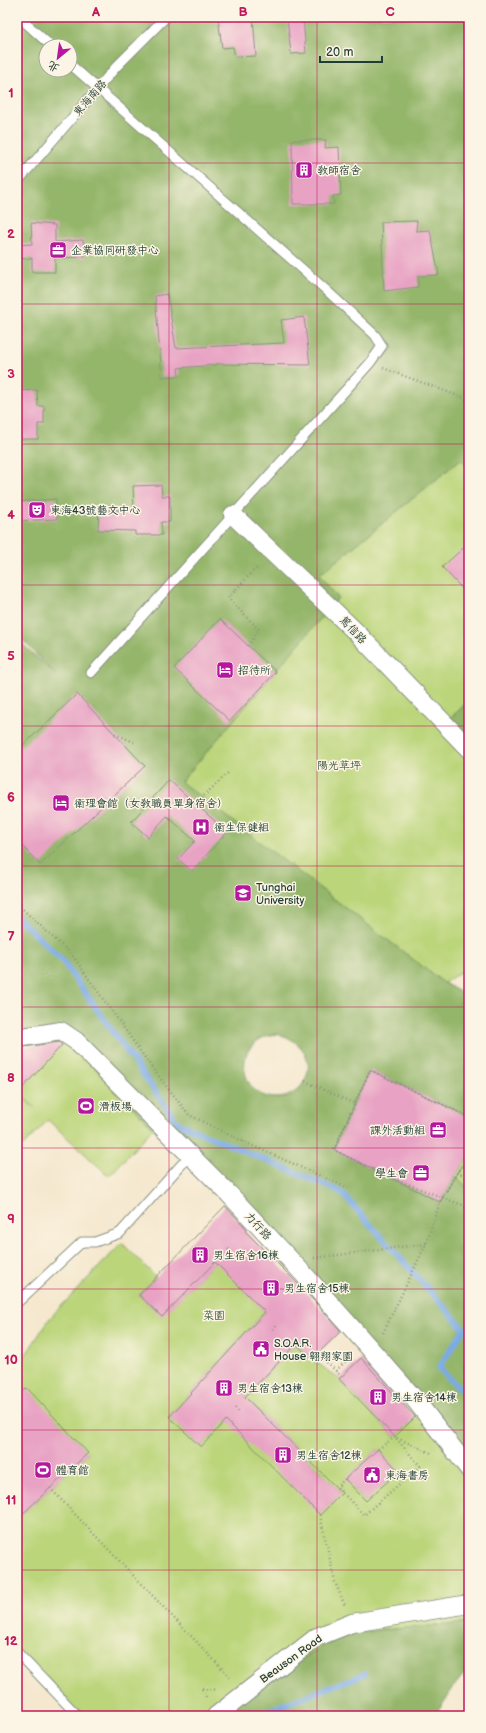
<svg xmlns="http://www.w3.org/2000/svg" width="486" height="1733" viewBox="0 0 486 1733" font-family="'Balsamiq Sans','LXGW WenKai TC',sans-serif">
<style>
.green{fill:#bbd57a;stroke:#6d8957;fill-rule:evenodd}
.forest{fill:#94b66a;stroke:#5a7a4f;fill-rule:evenodd}
.lines{fill:none;stroke-linecap:round;stroke-linejoin:round}
.stream{stroke:#7baae5;stroke-width:6}
.building{fill:#e8a3c4}
.lane-casing{stroke:#8a9282;stroke-width:11}
.street-casing{stroke:#8a9282;stroke-width:20}
.path{stroke:#8a9282;stroke-width:2.5;stroke-dasharray:1 3;stroke-linecap:butt}
.lane{stroke:#fff;stroke-width:9}
.street{stroke:#fff;stroke-width:18}
.grid{fill:none;stroke:#c2185b;stroke-width:1;stroke-opacity:0.55}
.labels{text-anchor:middle;dominant-baseline:central;stroke-width:3;stroke-linejoin:round;paint-order:stroke}
.street-label{font-size:11px;fill:#1f3d34;stroke:#fcf5e5}
.poi-label{font-size:11px;fill:#1f3d34;stroke:#fcf5e5;text-anchor:start}
.park-label{font-size:11px;fill:#3e5b42;stroke:#fcf5e5}
.neatline{fill:none;stroke:#c2185b;stroke-width:1.5}
.grid-label{font-size:13px;text-anchor:middle;font-weight:bold;fill:#c2185b}
</style>
<rect width="100%" height="100%" fill="#fcf5e5"/>
<filter id="ink" filterUnits="userSpaceOnUse"><feTurbulence type="fractalNoise" baseFrequency=".025" numOctaves="2"/><feDisplacementMap in="SourceGraphic" scale="8" xChannelSelector="R" yChannelSelector="G"/><feConvolveMatrix kernelMatrix="1 2 1 2 8 2 1 2 1" color-interpolation-filters="sRGB"/></filter>
<filter id="wash" filterUnits="userSpaceOnUse"><feTurbulence type="fractalNoise" baseFrequency=".012" numOctaves="4" result="noise"/><feDisplacementMap in="SourceGraphic" scale="16" xChannelSelector="R" yChannelSelector="G"/><feGaussianBlur stdDeviation="0.9" result="paint"/><feColorMatrix in="noise" values="0 0 0 0 0 0 0 0 0 0 0 0 0 0 0 0 0 1.4 0 .05"/><feComposite in="paint" operator="in"/></filter>
<g filter="url(#wash)">
<rect width="100%" height="100%" fill="#f5e8cf"/>
<path class="green" d="M461,459L469,468V701L446,722L469,749V966L444,983L180,782L338,598L319,575Z
M67,1039L158,1123L109,1176L48,1120L23,1146L17,1140V1093L35,1108L18,1092Z
M469,1156V1189L455,1176Z
M122,1243L156,1277L139,1295L162,1316L216,1261L265,1312L169,1417L201,1447L226,1419L320,1514L342,1493L245,1397L296,1344L312,1359L339,1379L395,1437L425,1410L469,1478V1623L356,1632L321,1647L216,1716H78L17,1652V1519L88,1453L17,1379V1368L50,1318ZM378,1449L398,1471L365,1501L346,1479Z"/>
<path class="forest" d="M17,17H469V468L461,459L319,575L338,598L181,782L444,983L469,997V1117L370,1070L334,1150L440,1202L455,1176L469,1189V1478L363,1345L67,1039L17,1032V639L56,675L17,634ZM46,46H70V70H46ZM277,1034C298,1038 316,1058 305,1080C301,1088 293,1095 284,1097C239,1106 227,1039 277,1034Z
M469,701V749L446,722Z
M469,1623V1668L455,1685L435,1716H216L321,1647L356,1632Z"/>
<g class="lines">
<path class="stream" d="M17,917L61,959L178,1123L341,1192L464,1329L439,1368L469,1398
M253,1716L365,1674"/>
</g>
<g id="blocks">
<path class="building" d="M218,17H253L256,56L235,57L233,47L222,48Z
M287,17H303L306,53L291,54Z
M292,140H326L325,148L339,147L341,195L333,196L334,204H293Z
M417,221L416,231L430,230L439,275L418,276V287L384,291L381,222Z
M31,223L55,225V242L83,240L85,257L55,258V272H32V258L17,259V245L32,244Z
M167,294L176,348L284,343L281,320L304,317L310,365L216,364V365L178,368L179,376L162,377L155,296Z
M37,390L38,406H44V424H38V439H21L20,432H17V391Z
M161,485L162,496H170V522H161L162,535H135V531L98,530L99,510H134L133,486Z
M56,499L57,519L17,521V502Z
M469,543V596L442,567Z
M220,619L276,672L230,721L174,668Z
M77,694L145,766L40,865L17,840V751Z
M169,780L227,832L192,871L178,859L195,841L167,816L148,837L131,822Z
M59,1042L62,1045L17,1094V1048Z
M370,1070L469,1117V1156L458,1171L440,1202L334,1150Z
M225,1206L247,1229L245,1231L306,1292L341,1331L312,1359L296,1344L245,1397L342,1493L320,1515L226,1420L201,1447L169,1417L265,1312L215,1262L162,1317L139,1295Z
M361,1358L415,1417L395,1437L339,1379Z
M27,1388L88,1453L17,1519V1397Z
M378,1449L399,1471L366,1501L345,1479Z"/>
</g>
</g>
<g filter="url(#ink)">
<use href="#blocks" fill-opacity="0" stroke="#8a9282" stroke-width="1"/>
<g class="lines">
<defs>
<path id="lane" d="M19,17L51,46
M70,64L325,289L375,335L382,346L370,363L91,673
M17,182L116,67L166,17
M17,1303L82,1242H95L120,1233L190,1155
M17,1652L78,1716"/>
<path id="street" d="M233,515L356,632L469,749
M17,1038L61,1031L76,1041L229,1194L311,1282L413,1397L469,1469
M216,1716L317,1637L352,1623L469,1604"/>
</defs>
<use href="#lane" class="lane-casing"/>
<use href="#street" class="street-casing"/>
<path class="path" d="M383,368L469,400
M248,646L259,630L228,598L258,566
M115,734L134,742
M195,804L229,772
M17,904L72,955L153,1069L189,1115L244,1142L348,1188
M305,1081L355,1104
M469,1117L370,1070L334,1150L384,1175L462,1205L469,1210
M458,1171L469,1182
M228,1249L229,1250
M314,1258L426,1244
M273,1329L277,1324
M383,1333L426,1244L440,1202L458,1171L469,1156
M318,1354L341,1376
M336,1371L351,1356
M235,1408L240,1413
M397,1438L431,1453
M378,1449L395,1437
M345,1479L337,1487L364,1515L420,1466L395,1437
M50,1488L232,1679
M320,1515L335,1582L345,1606
M202,1688L217,1690
M202,1689L207,1699"/>
<use href="#lane" class="lane"/>
<use href="#street" class="street"/>
</g>
</g>
<path class="grid" d="M169,17V1716M317,17V1716M17,163H469M17,304H469M17,444H469M17,585H469M17,726H469M17,866H469M17,1007H469M17,1148H469M17,1289H469M17,1430H469M17,1570H469"/>
<defs>
<symbol id="building-square" viewBox="-11 -11 22 22"><rect x="-9" y="-9" width="18" height="18" rx="4" fill="#b5179e" stroke="#fcf5e5"/><path d="M-4-6H4V6H1V3H-1V6H-4ZM-2.5-4.3h1.7v1.8h-1.7ZM.8-4.3h1.7v1.8H.8ZM-2.5-1h1.7V.8h-1.7ZM.8-1h1.7V.8H.8Z" fill="#fff"/></symbol>
<symbol id="office-square" viewBox="-11 -11 22 22"><rect x="-9" y="-9" width="18" height="18" rx="4" fill="#b5179e" stroke="#fcf5e5"/><path d="M-6-3h4V-5.5h4V-3h4V5H-6ZM-1-4.5V-3h2v-1.5ZM-6 0V1H6V0Z" fill="#fff"/></symbol>
<symbol id="theatre-square" viewBox="-11 -11 22 22"><rect x="-9" y="-9" width="18" height="18" rx="4" fill="#b5179e" stroke="#fcf5e5"/><path d="M-5-5.5Q0-4 5-5.5V0Q5 5 0 6Q-5 5-5 0ZM-3.3-2.5H-1v1.5H-3.3ZM1-2.5H3.3v1.5H1ZM-2.8 1Q0 5.5 2.8 1Z" fill="#fff"/></symbol>
<symbol id="hotel-square" viewBox="-11 -11 22 22"><rect x="-9" y="-9" width="18" height="18" rx="4" fill="#b5179e" stroke="#fcf5e5"/><path d="M-6-4.5h1.5V1H6V5H4.5V3h-9V5H-6ZM-4 0a1.8 1.8 0 1 1 3.6 0ZM.5 0V-2.5h3Q6-2.5 6 0Z" fill="#fff"/></symbol>
<symbol id="hospital-square" viewBox="-11 -11 22 22"><rect x="-9" y="-9" width="18" height="18" rx="4" fill="#b5179e" stroke="#fcf5e5"/><path d="M-5-5h3v3.5h4V-5h3V5h-3V1.5h-4V5h-3Z" fill="#fff"/></symbol>
<symbol id="university-square" viewBox="-11 -11 22 22"><rect x="-9" y="-9" width="18" height="18" rx="4" fill="#b5179e" stroke="#fcf5e5"/><path d="M0-5L7-2L0 1L-7-2ZM-4 1L0 2.5L4 1V4Q0 6-4 4Z" fill="#fff"/></symbol>
<symbol id="stadium-square" viewBox="-11 -11 22 22"><rect x="-9" y="-9" width="18" height="18" rx="4" fill="#b5179e" stroke="#fcf5e5"/><path d="M0-5a6.5 5 0 1 0 0 10a6.5 5 0 1 0 0-10ZM-3.5-1.8h7v3.6h-7Z" fill="#fff"/></symbol>
<symbol id="civic-square" viewBox="-11 -11 22 22"><rect x="-9" y="-9" width="18" height="18" rx="4" fill="#b5179e" stroke="#fcf5e5"/><path d="M-.6-6.5H3V-4.5H.6V-3L4-1V1h2V6H-6V1h2V-1L-.6-3ZM-1.2 2.5V6h2.4V2.5Z" fill="#fff"/></symbol>
</defs>
<g fill-rule="evenodd">
<use href="#building-square" x="294" y="160" width="20" height="20"/>
<use href="#office-square" x="48" y="240" width="20" height="20"/>
<use href="#theatre-square" x="27" y="500" width="20" height="20"/>
<use href="#hotel-square" x="215" y="660" width="20" height="20"/>
<use href="#hotel-square" x="51" y="793" width="20" height="20"/>
<use href="#hospital-square" x="191" y="817" width="20" height="20"/>
<use href="#university-square" x="233" y="883" width="20" height="20"/>
<use href="#stadium-square" x="76" y="1096" width="20" height="20"/>
<use href="#office-square" x="428" y="1120" width="20" height="20"/>
<use href="#office-square" x="411" y="1163" width="20" height="20"/>
<use href="#building-square" x="190" y="1245" width="20" height="20"/>
<use href="#building-square" x="261" y="1278" width="20" height="20"/>
<use href="#civic-square" x="251" y="1339" width="20" height="20"/>
<use href="#building-square" x="214" y="1378" width="20" height="20"/>
<use href="#building-square" x="368" y="1387" width="20" height="20"/>
<use href="#building-square" x="273" y="1445" width="20" height="20"/>
<use href="#stadium-square" x="33" y="1460" width="20" height="20"/>
<use href="#civic-square" x="362" y="1465" width="20" height="20"/>
</g>
<g class="labels">
<g class="street-label">
<text transform="translate(90 98) rotate(-49)">東海南路</text>
<text transform="translate(353 630) rotate(46)">篤信路</text>
<text transform="translate(258 1226) rotate(47)">力行路</text>
<text transform="translate(291 1659) rotate(-36)">Beauson Road</text>
</g>
<g class="poi-label">
<text x="317" y="170">教師宿舍</text>
<text x="71" y="250">企業協同研發中心</text>
<text x="50" y="510">東海43號藝文中心</text>
<text x="238" y="670">招待所</text>
<text x="74" y="803">衛理會館（女教職員單身宿舍）</text>
<text x="214" y="827">衛生保健組</text>
<text x="256" y="887">Tunghai<tspan x="256" dy="13">University</tspan></text>
<text x="99" y="1106">滑板場</text>
<text x="425" y="1130" text-anchor="end">課外活動組</text>
<text x="408" y="1173" text-anchor="end">學生會</text>
<text x="213" y="1255">男生宿舍16棟</text>
<text x="284" y="1288">男生宿舍15棟</text>
<text x="274" y="1343">S.O.A.R.<tspan x="274" dy="13">House 翱翔家園</tspan></text>
<text x="237" y="1388">男生宿舍13棟</text>
<text x="391" y="1397">男生宿舍14棟</text>
<text x="296" y="1455">男生宿舍12棟</text>
<text x="56" y="1470">體育館</text>
<text x="385" y="1475">東海書房</text>
</g>
<g class="park-label">
<text x="339" y="765">陽光草坪</text>
<text x="214" y="1315">菜園</text>
</g>
</g>
<rect width="486" height="1733" fill="none" stroke="#fcf5e5" stroke-width="44"/>
<g transform="translate(58 58) rotate(209)"><circle r="19" fill="#fcf5e5" stroke="#a4ab9e"/>
<path d="M0-3L7 15L0 10L-7 15Z" fill="#b5179e"/>
<text y="-6" font-size="11" font-weight="bold" text-anchor="middle" fill="#1f3d34">北</text>
</g>
<path d="M320 56v6h62v-6" fill="none" stroke="#1f3d34" stroke-width="2"/>
<text x="326" y="56" font-size="12" fill="#1f3d34" stroke="#fcf5e5" stroke-width="3" paint-order="stroke">20 m</text>
<rect x="22" y="22" width="442" height="1689" class="neatline"/>
<g class="grid-label">
<text x="96" y="16">A</text>
<text x="243" y="16">B</text>
<text x="390" y="16">C</text>
<text x="11" y="97">1</text>
<text x="11" y="238">2</text>
<text x="11" y="378">3</text>
<text x="11" y="519">4</text>
<text x="11" y="660">5</text>
<text x="11" y="801">6</text>
<text x="11" y="941">7</text>
<text x="11" y="1082">8</text>
<text x="11" y="1223">9</text>
<text x="11" y="1364">10</text>
<text x="11" y="1504">11</text>
<text x="11" y="1645">12</text>
</g>
</svg>
